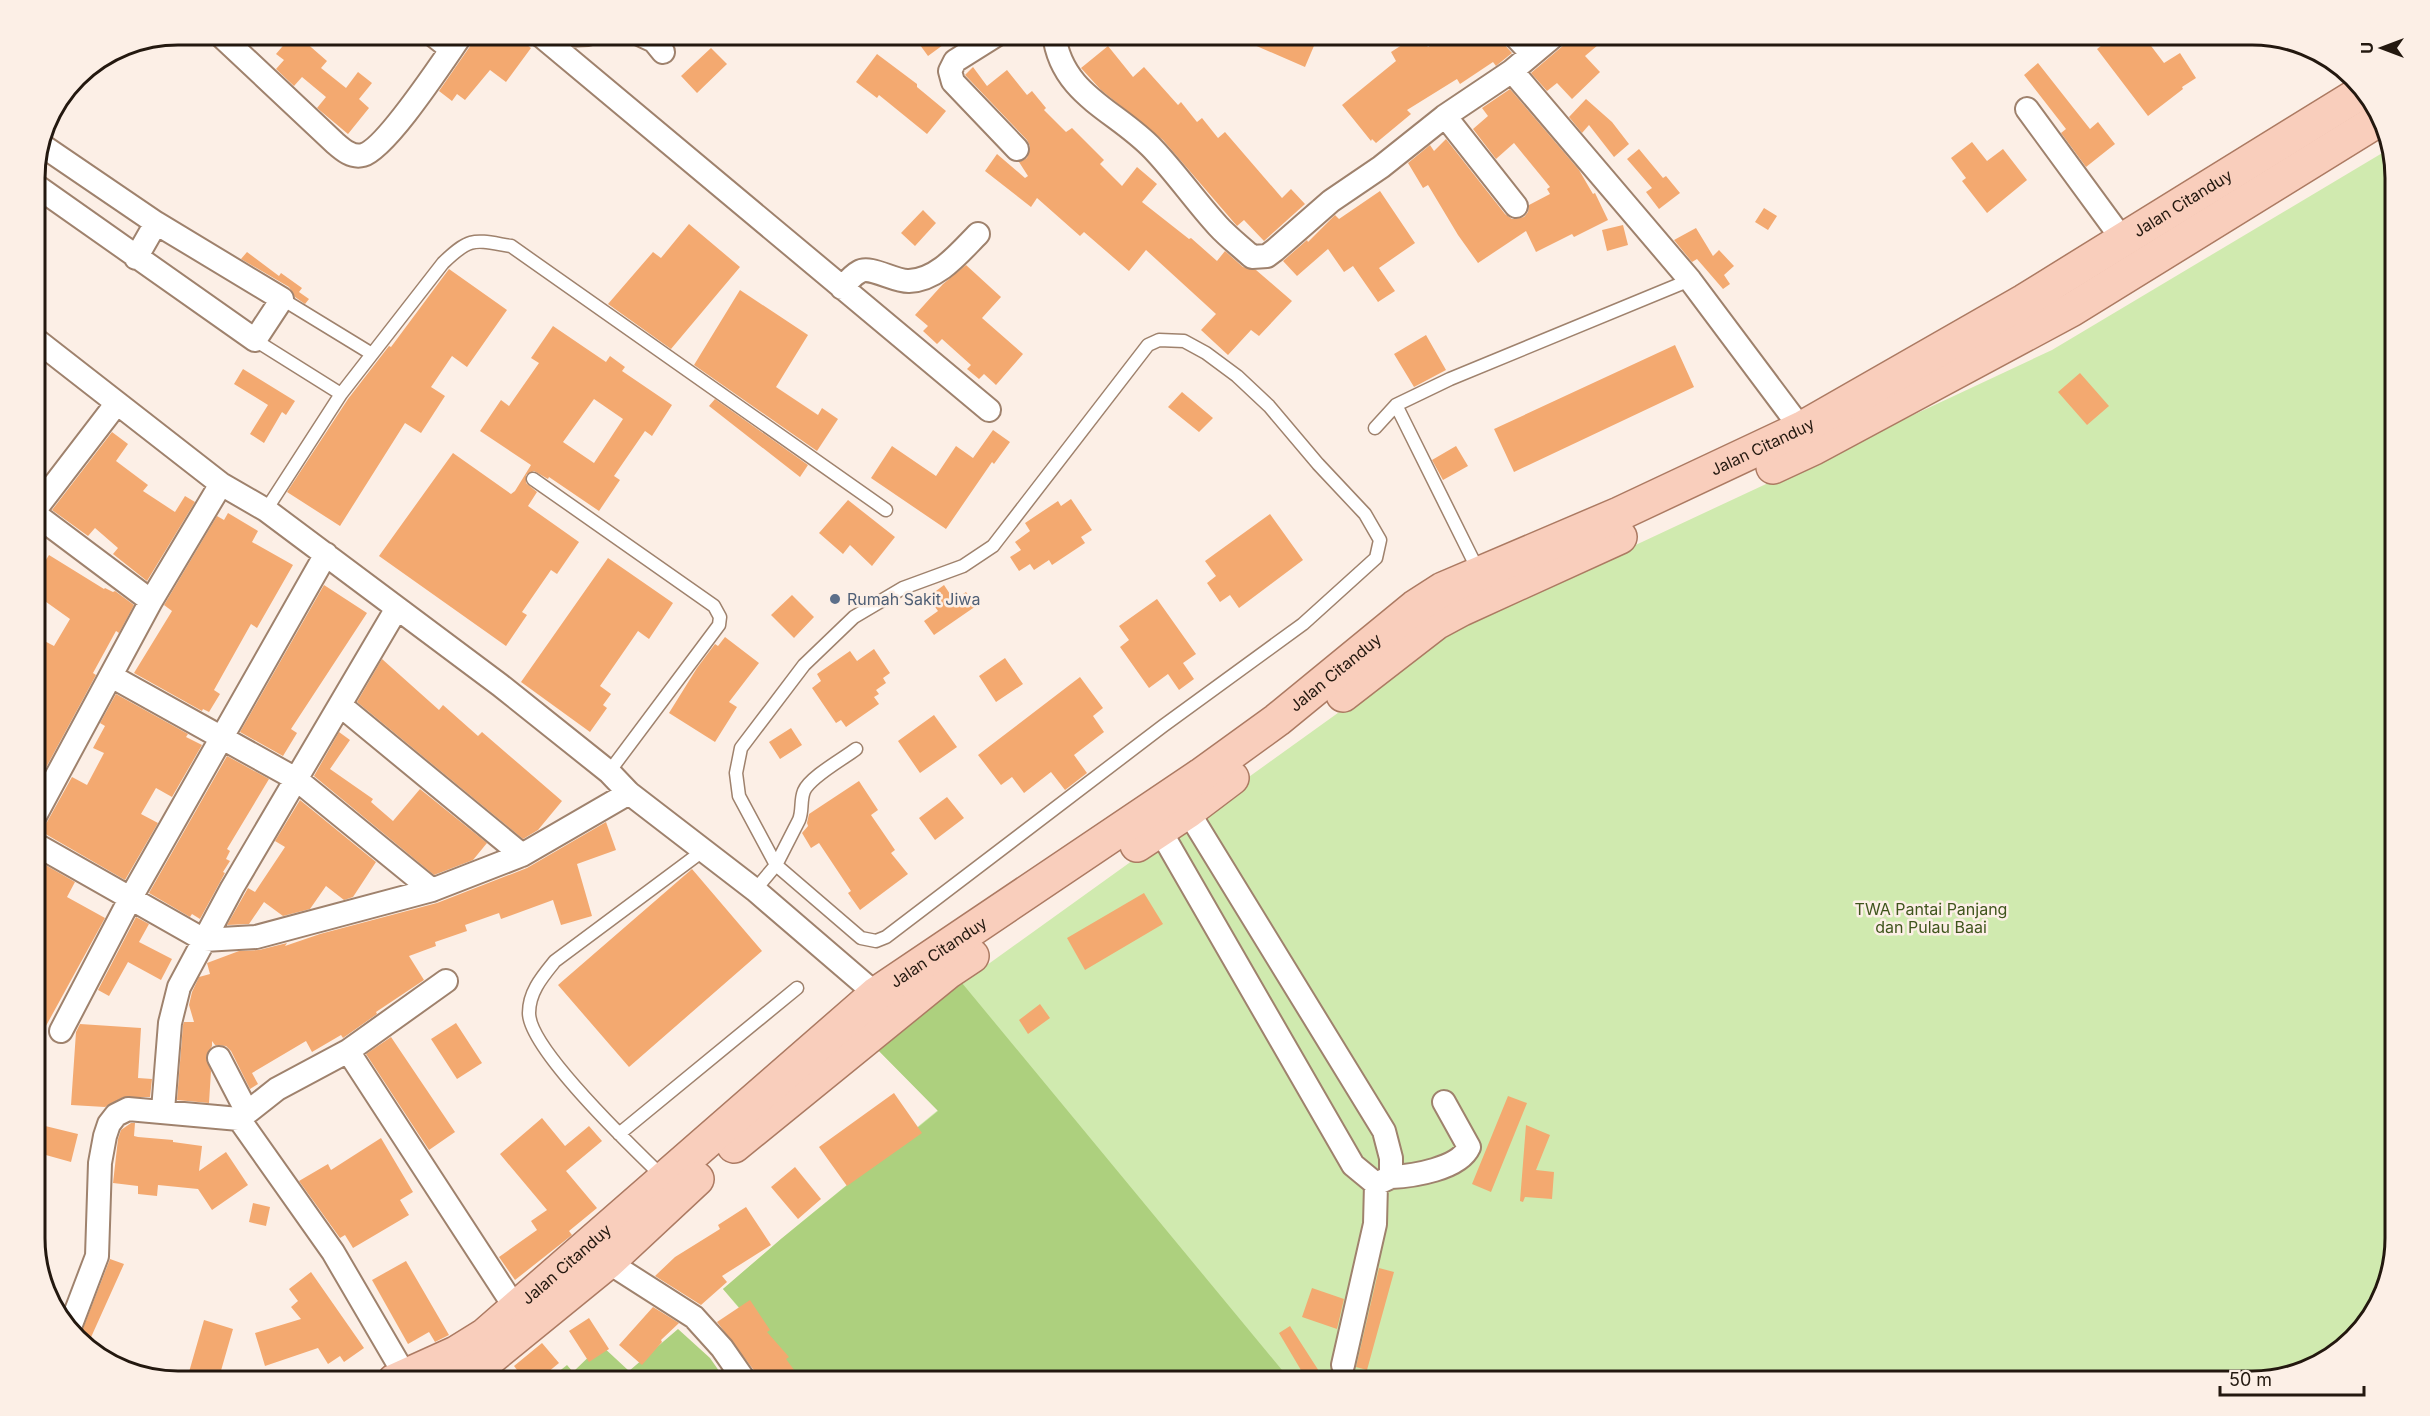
<svg xmlns="http://www.w3.org/2000/svg" width="2430" height="1416" viewBox="0 0 2430 1416" font-family="Inter,sans-serif">
<style>
.green{fill:#d0eaaf}
.forest{fill:#add07e}
.building{fill:#f3a970;fill-rule:evenodd}
.lines{fill:none;stroke-linecap:round;stroke-linejoin:round}
.lane-casing{stroke:#9f826d;stroke-width:15}
.street-casing{stroke:#9f826d;stroke-width:26}
.primary-casing{stroke:#ac7a62;stroke-width:36}
.lane{stroke:#fff;stroke-width:12}
.street{stroke:#fff;stroke-width:22}
.primary{stroke:#f9cebc;stroke-width:33}
.service-dot{fill:#5c6f8a;stroke:#fcefe6;stroke-width:2}
.labels{text-anchor:middle;dominant-baseline:central;stroke-width:5;stroke-linejoin:round;paint-order:stroke}
.street-label{font-size:16px;fill:#23180f;stroke:#fcefe6}
.service-label{font-size:16px;fill:#4e5e75;stroke:#fcefe6;text-anchor:start}
.park-label{font-size:16px;fill:#3f551c;stroke:#fcefe6}
.rim{fill:none;stroke:#23180f;stroke-width:3}
</style>
<rect width="100%" height="100%" fill="#fcefe6"/>
<path class="green" d="M2389,149L2395,169V1239L2376,1310L2324,1362L2253,1381H800L723,1289L781,1239L938,1110L876,1048L962,983L1452,631L2052,350Z"/>
<path class="forest" d="M962,983L1291,1381H803L723,1289L781,1239L938,1111L876,1048Z
M678,1329L710,1358L726,1381H547L567,1365L573,1372L601,1345L629,1371Z"/>
<path class="building" d="M293,34H296L327,61L321,68L346,88L358,72L372,83L359,99L369,108L348,134L317,108L326,97L302,77L294,86L276,69L284,60L276,54Z
M475,34H512L531,48L506,82L490,70L465,100L457,94L452,101L439,91L473,42Z
M912,34H958L928,56Z
M1229,34H1319L1305,67Z
M1419,34L1428,47L1447,34H1500L1503,43L1512,53L1496,66L1493,62L1460,84L1457,79L1407,110L1411,114L1376,143L1372,139L1371,141L1342,105L1396,61L1391,52Z
M1569,34H1611L1585,56L1600,72L1572,99L1557,83L1547,91L1531,73L1565,44Z
M2116,34H2142L2164,63L2180,53L2196,78L2182,87L2183,89L2148,116L2097,49Z
M1108,46L1133,77L1144,67L1178,105L1181,102L1197,122L1202,118L1218,138L1225,132L1282,198L1291,189L1305,204L1264,241L1244,220L1237,226L1163,140L1101,90L1081,68Z
M711,48L727,64L697,93L681,76Z
M877,54L917,84V87L946,111L927,134L879,95L877,98L856,82Z
M2038,63L2090,129L2098,122L2115,144L2086,167L2061,133L2066,129L2024,75Z
M973,67L987,86L1007,70L1027,95L1032,91L1046,108L1044,110L1066,132L1072,128L1104,160L1100,164L1122,186L1137,167L1157,184L1142,202L1189,239L1191,238L1217,261L1225,251L1243,267L1256,270L1292,301L1259,336L1251,330L1228,355L1201,330L1216,314L1146,250L1129,271L1084,232L1080,236L1037,198L1031,207L985,171L997,154L1025,178L1028,176L1019,162L1027,158L1030,146L1027,140L965,75Z
M1510,89L1579,170L1593,194L1595,193L1608,220L1574,237L1572,234L1536,252L1526,231L1478,263L1458,235L1428,185L1423,188L1408,163L1430,145L1434,151L1446,139L1505,214L1512,219L1524,217L1528,212L1529,205L1550,194L1547,189L1550,187L1514,143L1496,159L1473,129L1488,116L1482,108Z
M1586,99L1612,122L1629,144L1614,157L1589,125L1582,133L1569,117Z
M1972,142L1987,161L2003,149L2027,180L1987,213L1962,181L1966,178L1951,158Z
M1639,149L1663,178L1666,176L1680,193L1659,209L1646,192L1652,188L1627,159Z
M1380,191L1415,243L1379,268L1395,291L1378,302L1353,266L1344,272L1328,249L1297,276L1283,261L1307,240L1308,242L1335,215L1339,219Z
M1764,208L1777,216L1768,230L1755,222Z
M923,210L936,223L915,246L901,233Z
M689,224L740,267L671,349L608,304L653,252L661,258Z
M1623,225L1628,245L1607,251L1602,230Z
M1696,228L1713,256L1719,250L1734,266L1724,275L1730,284L1723,289L1697,259L1692,262L1674,240Z
M247,252L279,276L281,273L302,288L299,292L309,299L305,304L295,297L289,287L241,259Z
M966,265L1001,297L982,318L1023,354L996,385L984,374L979,379L967,369L971,365L942,339L937,344L923,331L928,326L915,315L943,284Z
M449,269L507,310L467,367L452,356L431,387L445,396L421,433L405,423L340,526L287,492L348,399L389,346L391,347Z
M740,290L808,335L776,387L818,415L822,408L838,419L817,451L694,365Z
M553,326L606,362L610,356L625,367L622,371L672,405L652,436L645,431L614,476L620,480L599,511L549,477L548,479L534,471L526,475V483L537,492L528,506L579,542L557,574L551,570L522,612L527,615L506,646L379,556L453,453L511,494L515,491L531,465L480,431L501,400L509,406L539,363L531,358ZM594,399L623,419L594,463L563,442Z
M1426,335L1446,370L1414,387L1394,354Z
M1675,345L1694,387L1514,472L1494,429Z
M243,369L295,401L286,415L282,412L264,443L250,434L268,405L234,384Z
M2080,373L2109,406L2087,425L2058,392Z
M1182,392L1213,418L1199,432L1168,407Z
M715,399L808,465L800,477L709,406Z
M993,430L1010,442L994,464L992,462L946,529L871,478L892,446L936,476L956,446L973,458Z
M112,432L128,444L116,461L148,485L143,491L175,512L185,496L195,502L147,581L113,554L118,548L95,528L88,536L52,510Z
M1456,446L1468,466L1443,480L1432,460Z
M1071,499L1092,530L1081,537L1085,543L1052,565L1049,560L1034,570L1030,564L1019,571L1010,557L1021,550L1015,542L1030,531L1025,523L1058,501L1061,506Z
M848,500L895,537L872,566L850,545L843,554L819,533Z
M228,513L258,531L252,542L293,565L257,628L251,624L214,690L220,694L209,712L203,709L202,711L134,673L172,611L164,605L217,516L224,520Z
M1270,514L1303,560L1239,608L1230,595L1220,602L1207,583L1216,576L1205,561Z
M49,555L104,589L105,588L113,592L115,591L134,605L119,633L116,631L93,673L96,675L35,788V636L54,646L70,619L35,594V577Z
M608,558L673,603L649,639L638,631L600,686L611,694L603,705L607,708L590,732L521,682Z
M324,585L367,613L291,729L297,733L283,756L240,732Z
M944,585L954,600L966,592L976,606L934,635L924,621L938,611L928,597Z
M792,595L814,617L794,638L771,615Z
M1157,599L1196,654L1183,663L1194,679L1179,690L1168,674L1149,688L1120,647L1129,640L1119,626Z
M725,637L759,663L729,702L737,707L715,742L669,713L697,668L715,644L718,646Z
M874,649L890,673L883,678L886,683L876,690L879,694L874,697L879,704L846,727L841,720L836,723L812,688L821,681L817,674L850,651L857,661Z
M1005,658L1023,684L996,702L979,676Z
M382,659L439,710L443,705L478,736L482,732L562,801L538,830L523,839L357,702Z
M1080,677L1103,708L1093,716L1104,732L1074,755L1087,773L1065,790L1051,772L1024,793L1012,777L1001,785L978,755Z
M116,694L188,734L186,737L202,745L172,797L156,788L141,814L158,823L125,880L42,832L35,831L47,822L72,777L87,785L104,753L93,748L105,726L100,723Z
M934,715L957,747L920,773L898,741Z
M791,728L802,745L780,759L769,742Z
M339,732L350,740L330,769L373,799L371,802L393,821L420,789L487,843L473,860L434,875L314,776Z
M227,756L269,779L227,849L230,851L226,859L230,861L223,872L225,873L200,919L192,914L190,917L149,893Z
M859,781L878,810L871,815L895,850L891,853L908,874L860,910L848,893L851,891L819,843L811,848L802,833L808,826L807,823L809,814Z
M947,797L964,818L935,840L919,818Z
M300,800L376,862L353,897L344,900L326,886L310,909L283,916L264,902L249,924L227,925L248,888L255,892L285,847L275,841Z
M606,822L616,850L577,864L592,916L561,925L553,900L501,919L499,913L465,925L467,931L435,942L436,946L409,956L424,980L376,1012L377,1014L343,1038L341,1035L312,1052L306,1041L252,1073L258,1084L250,1089L231,1051L226,1046L215,1045L212,1041V1046L206,1057L211,1071L209,1103L177,1100L183,1025L184,1022H194L189,1005L192,992L199,977L210,974L207,963L239,951L259,950L287,943L285,946L320,934L437,903L527,868Z
M35,859L75,882L67,897L105,918L35,1046Z
M692,869L762,951L629,1067L558,985Z
M1144,893L1163,924L1085,970L1067,938Z
M136,917L149,924L139,942L172,959L161,980L128,962L109,996L98,990Z
M1040,1004L1050,1018L1028,1034L1019,1020Z
M456,1023L482,1063L457,1079L431,1039Z
M80,1024L141,1028L138,1078L152,1079L150,1097H123L105,1107L71,1105L76,1032Z
M391,1037L455,1132L429,1150L366,1054Z
M894,1093L922,1133L847,1186L819,1147Z
M1508,1096L1527,1103L1491,1192L1472,1184Z
M542,1118L565,1146L589,1126L602,1141L566,1171L597,1208L569,1231L572,1235L515,1280L499,1257L537,1230L531,1221L547,1210L500,1154Z
M131,1123H135L134,1136L138,1137L173,1140V1142L202,1146L199,1171L226,1152L248,1185L212,1210L198,1189L158,1185L157,1196L138,1194V1186L113,1183L118,1139L121,1130Z
M37,1124L78,1134L71,1162L35,1152Z
M1526,1125L1550,1135L1536,1170L1554,1172L1552,1199L1525,1197L1523,1202L1520,1201Z
M381,1138L413,1192L400,1200L409,1215L353,1248L345,1235L340,1238L299,1181L328,1164L331,1170Z
M795,1167L821,1199L798,1219L771,1187Z
M253,1203L270,1207L266,1226L249,1222Z
M746,1207L771,1245L722,1276L727,1282L701,1305L655,1276L675,1257L720,1229L718,1225Z
M110,1259L124,1264L88,1344L80,1336Z
M406,1261L449,1335L435,1342L429,1332L408,1344L372,1280Z
M1379,1268L1394,1272L1367,1370L1356,1367Z
M311,1272L364,1348L344,1362L340,1356L328,1364L318,1348L265,1366L255,1333L301,1319L291,1307L298,1301L289,1289Z
M1312,1288L1344,1299L1337,1329L1302,1317Z
M750,1300L770,1330L767,1332L789,1357L786,1359L803,1382H758L756,1373L717,1322Z
M653,1307L679,1323L661,1340L662,1342L642,1365L619,1345Z
M589,1318L609,1349L589,1362L569,1331Z
M204,1320L233,1329L218,1381L189,1372Z
M1290,1326L1326,1382H1308L1279,1333Z
M542,1343L559,1363L536,1382H526L514,1366Z"/>
<g class="lines">
<defs>
<path id="lane" d="M282,299L372,354
M255,340L341,394
M1159,340L1184,341L1206,353L1237,376L1269,406L1318,464L1365,514L1380,540L1376,558L1303,624L1163,726L886,937L876,941L861,938L776,865L739,796L736,773L741,748L804,665L854,617L903,588L963,566L993,546L1148,345Z
M1396,405L1479,572
M1375,428L1396,405L1450,379L1690,280
M533,479L714,606L720,617L719,625L609,772
M266,510L341,394L443,263C471,236 474,240 511,246L886,510
M755,890L776,865L799,820C803,810 800,801 804,791C810,777 843,759 856,749
M619,1134L797,988
M664,1178C635,1150 529,1049 529,1013C529,992 542,977 555,961L704,850"/>
<path id="street" d="M219,34L335,143C343,150 352,158 363,155C387,148 445,58 462,34
M432,34L451,49
M539,34L989,410
M639,34L654,41L663,52
M998,34L955,61L950,71L953,82L1017,149
M1054,34C1061,95 1116,110 1153,149C1176,173 1195,201 1218,226C1228,237 1240,246 1252,257L1267,256L1275,250L1331,201L1381,167L1445,116L1512,71L1690,280L1809,439
M1513,34L1532,54
M541,36L588,34
M1512,71L1556,34
M2027,109L2123,240
M1445,116L1516,206
M35,185L255,340L282,299L156,223L40,144
M136,258L156,223
M842,288C847,282 853,275 859,272C870,265 895,282 909,281C938,280 960,252 978,234
M35,339L221,484L266,510L500,685L609,772L629,793L755,890L876,994
M35,510L117,403
M35,514L151,601
M111,676L296,779L432,890
M340,705L522,855
M35,816L151,601L221,484
M1153,818L1353,1165L1376,1184L1391,1177V1158L1384,1131L1181,800
M35,844L204,940L256,937L432,890L522,855L629,793
M61,1031L130,899L326,554
M348,1051L516,1309
M219,1058L247,1112
M163,1110L170,1023L179,987L232,888L397,608
M239,1119L277,1089L348,1051L446,981
M1391,1177C1413,1176 1459,1169 1469,1147L1444,1102
M608,1262L694,1317L722,1348L745,1381
M70,1327L97,1256L100,1163L105,1136L109,1124L116,1115L128,1109L239,1119L333,1252L406,1377
M1343,1365L1375,1224L1376,1184"/>
<g id="primary">
<path d="M1773,467L1814,448L2071,310L2380,119"/>
<path d="M1343,695L1436,623L1462,609L1620,537"/>
<path d="M1137,845L1187,812L1232,778"/>
<path d="M734,1146L948,972L972,956"/>
<path id="s1" d="M394,1381L456,1353L485,1335L876,994L1201,775L1277,720L1415,607L1443,589L1619,514L1802,428L2024,301L2362,92"/>
<path d="M455,1381L478,1368L608,1262L697,1179"/>
</g>
</defs>
<use href="#lane" class="lane-casing"/>
<use href="#street" class="street-casing"/>
<use href="#primary" class="primary-casing"/>
<use href="#lane" class="lane"/>
<use href="#street" class="street"/>
<use href="#primary" class="primary"/>
</g>
<circle class="service-dot" cx="835" cy="599" r="6"/>
<g class="labels">
<g class="street-label">
<text stroke="none"><textPath href="#s1" startOffset="2154">Jalan Citanduy</textPath></text>
<text stroke="none"><textPath href="#s1" startOffset="1668">Jalan Citanduy</textPath></text>
<text stroke="none"><textPath href="#s1" startOffset="1182">Jalan Citanduy</textPath></text>
<text stroke="none"><textPath href="#s1" startOffset="696">Jalan Citanduy</textPath></text>
<text stroke="none"><textPath href="#s1" startOffset="210">Jalan Citanduy</textPath></text>
</g>
<g class="service-label">
<text x="847" y="599">Rumah Sakit Jiwa</text>
</g>
<g class="park-label">
<text x="1931" y="909">TWA Pantai Panjang<tspan x="1931" dy="18">dan Pulau Baai</tspan></text>
</g>
</g>
<path d="M0 0H2430V1416H0ZM178 45H2252A133 133 0 0 1 2385 178V1238A133 133 0 0 1 2252 1371H178A133 133 0 0 1 45 1238V178A133 133 0 0 1 178 45Z" fill="#fcefe6" fill-rule="evenodd"/>
<path class="rim" d="M178 45H2252A133 133 0 0 1 2385 178V1238A133 133 0 0 1 2252 1371H178A133 133 0 0 1 45 1238V178A133 133 0 0 1 178 45Z"/>
<g transform="translate(2382 48) rotate(270)" stroke="#fcefe6" stroke-width="4.5" paint-order="stroke">
<path d="M0-4.5L10 22L0 15L-10 22Z" fill="#23180f"/>
<text y="-9" font-size="16" font-weight="bold" text-anchor="middle" fill="#23180f">U</text>
</g>
<path d="M2220 1386v9h144v-9" fill="none" stroke="#23180f" stroke-width="3"/>
<text x="2229" y="1386" font-size="18" fill="#23180f" stroke="#fcefe6" stroke-width="4.5" paint-order="stroke">50 m</text>
</svg>
